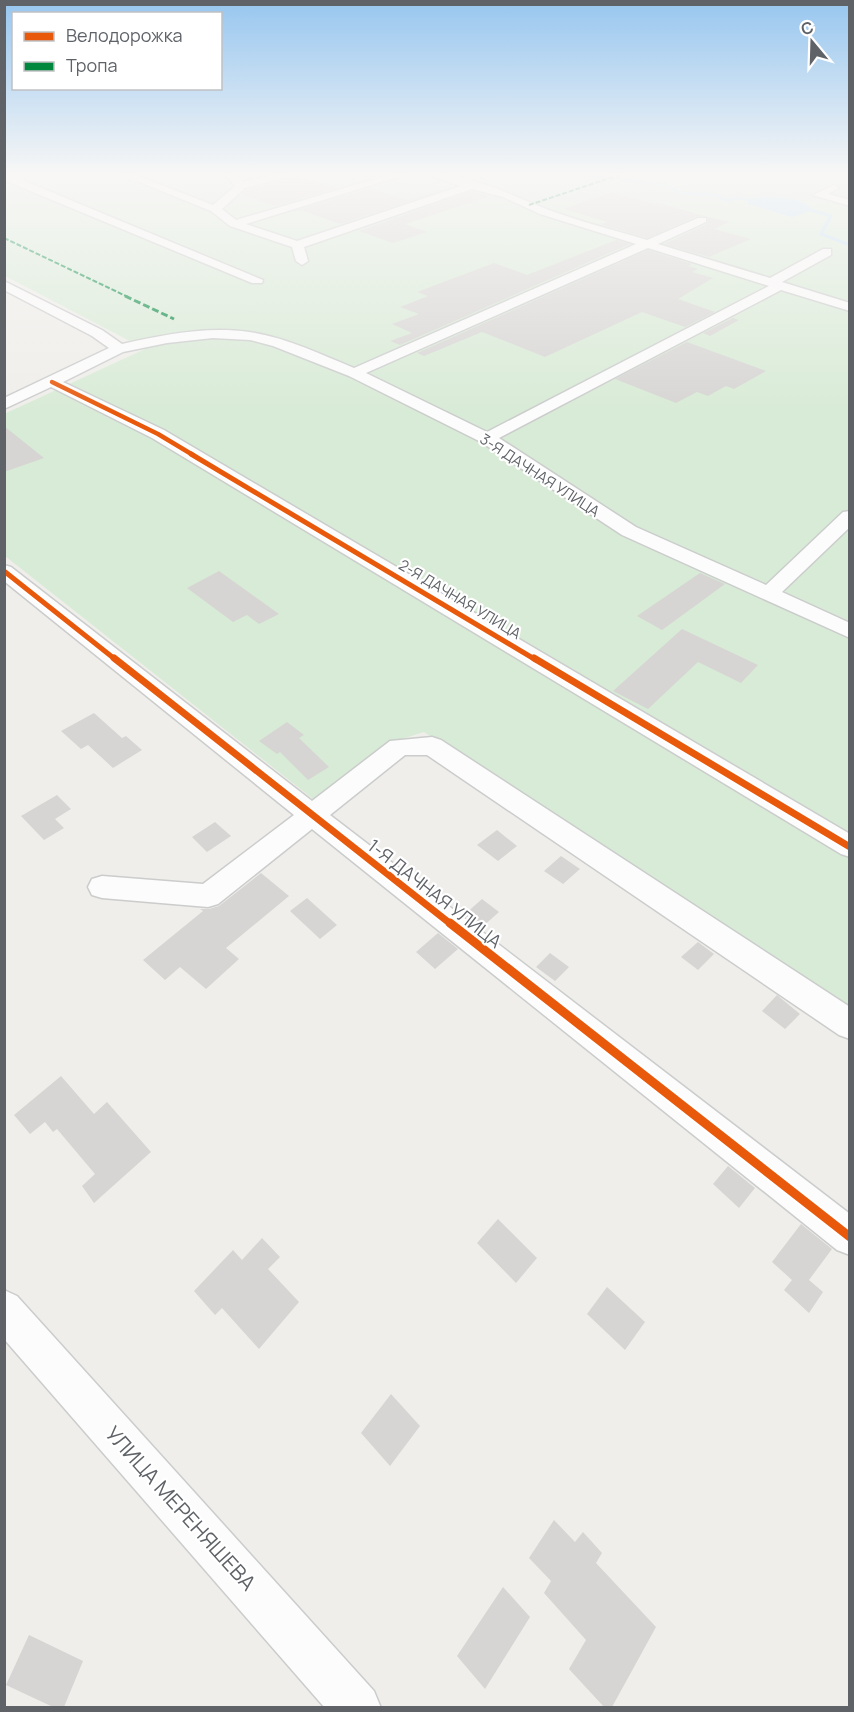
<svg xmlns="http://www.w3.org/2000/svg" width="854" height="1712" viewBox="0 0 854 1712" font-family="Manrope,sans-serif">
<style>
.green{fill:#d8ebd6}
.water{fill:#bfe0f9}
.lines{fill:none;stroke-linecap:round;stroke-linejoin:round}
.stream{stroke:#bfe0f9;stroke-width:3}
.building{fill:#d6d5d3}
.street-casing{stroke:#cbcccc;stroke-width:3}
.street{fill:#fdfcfc;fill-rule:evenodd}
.quiet-far1{stroke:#00873e;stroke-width:2;stroke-dasharray:5 2;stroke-linecap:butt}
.quiet{stroke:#00873e;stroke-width:3;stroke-dasharray:7 3;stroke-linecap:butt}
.cycleway-far3-casing{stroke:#fff;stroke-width:7}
.cycleway-far2-casing{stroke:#fff;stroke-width:8}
.cycleway-far1-casing{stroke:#fff;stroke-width:10}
.cycleway-casing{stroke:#fff;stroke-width:13}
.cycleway-far3{stroke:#e8590c;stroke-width:4.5}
.cycleway-far2{stroke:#e8590c;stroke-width:5}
.cycleway-far1{stroke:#e8590c;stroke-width:7}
.cycleway{stroke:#e8590c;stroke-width:9}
.labels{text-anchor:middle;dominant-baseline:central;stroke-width:4.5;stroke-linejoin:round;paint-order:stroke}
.far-street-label{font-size:15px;fill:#5f6368;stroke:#fff}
.street-label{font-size:18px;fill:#5f6368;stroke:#fff}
.near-street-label{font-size:21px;fill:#5f6368;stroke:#fff}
</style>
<rect width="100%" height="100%" fill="#efeeea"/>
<path class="green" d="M5,175H849V1005L424,732L392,742L313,799L5,556L4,414L145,349L5,276Z"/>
<path class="water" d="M763,196C783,198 798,196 813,210L792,217L748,204V200Z"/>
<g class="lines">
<path class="stream" d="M587,175L602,177
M613,179L664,185L683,193L713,195L728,200L738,198L757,201
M804,208L831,216L821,234L850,245"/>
</g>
<path class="building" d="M291,175L338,188L275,206L241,194L246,190L289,179Z
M370,188L407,200L449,188L340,224L301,210L292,212Z
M472,191L491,196L405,224L427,232L393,243L359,231Z
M611,192L654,204L658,203L705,216H697L647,238L600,224L607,222L564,209Z
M708,217L729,222L714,229L751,239L709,257L664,244L707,224Z
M616,240L630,244L400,345L390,341L412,333L392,324L419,314L400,307L428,296L417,292L494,263L527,275Z
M648,250L692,264L688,266L698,269L692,272L713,278L678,299L715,312L685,327L642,312L545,357L482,332L424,356L417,353Z
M733,318L739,320L710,336L703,333Z
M687,342L766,371L734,389L726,386L708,396L697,392L676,403L615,379Z
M4,426L44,458L4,472Z
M219,571L279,614L259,624L247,615L233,622L187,588Z
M700,573L725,584L662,630L637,616Z
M682,629L758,665L741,683L698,662L648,709L613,691Z
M94,713L122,738L126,736L142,750L113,768L88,745L81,749L61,731Z
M287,722L304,735L299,738L329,767L308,780L280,752L277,754L259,741Z
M57,795L71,809L55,819L64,828L44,840L21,816Z
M215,822L231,836L207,852L192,837Z
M497,830L517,846L498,861L477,845Z
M561,856L580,869L563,884L544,871Z
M261,873L289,896L226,948L239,959L206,989L180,967L165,980L143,960L203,911L200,909H209L219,906Z
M307,898L337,925L320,939L290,911Z
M482,899L499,912L481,928L464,915Z
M438,933L458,949L435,969L416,952Z
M698,942L714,954L698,970L681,957Z
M550,953L569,967L555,981L536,967Z
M777,995L800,1014L785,1029L762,1011Z
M61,1076L94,1114L107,1102L151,1152L94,1203L82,1186L95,1174L57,1129L53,1132L45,1122L30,1134L14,1115Z
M728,1166L755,1188L739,1208L713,1184Z
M498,1219L537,1258L516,1283L477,1243Z
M801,1224L832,1249L809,1280L823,1292L809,1313L784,1290L792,1280L772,1262Z
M262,1238L280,1257L268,1269L299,1302L259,1349L222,1308L215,1315L194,1291L233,1250L242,1260Z
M607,1287L645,1322L625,1350L587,1314Z
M391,1394L420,1426L390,1466L361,1433Z
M554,1520L575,1542L583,1532L602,1553L596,1563L656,1627L612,1707H604L569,1669L586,1640L544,1593L551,1581L529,1558Z
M503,1587L530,1617L485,1689L457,1656Z
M29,1635L83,1661L64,1707H53L6,1685Z"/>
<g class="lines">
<defs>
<path id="street" d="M4,175H10L263,280L262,283H252L4,180Z
M122,175H135L213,205L235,186L226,175H236L243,182L273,175H289L288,177L245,188L222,209L236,220L389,175H404L246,224L297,241L461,186L430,175C468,172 514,197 549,210C581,222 614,230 647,240L698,218H706V222L658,244L770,278L823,249H831V255L782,282L850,303V311L781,290L499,438L636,527L766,585L843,512L850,511V527L782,592L850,623V638L622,535L481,442L349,376L273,346L250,340L213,338L167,343L123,352L63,382L164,430L850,834V857L841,854L152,438L51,387L4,409V398L109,348L92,336L4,290V281L102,330L122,344C163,335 206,326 249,332C285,337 320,354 354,368L636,244L540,214L503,197L472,189L304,247L308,261L302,265L296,261L292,247L230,226L211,211ZM648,248L769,286L487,432L366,373Z
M834,185L839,188L828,194L850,200V206L813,195Z
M4,565L11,567L312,801L390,741L432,737L441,740L850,1007V1039L839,1035L427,755H405L330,815L850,1214V1255L837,1250L312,829L218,904L208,907L102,898L92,895L88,887L92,879L102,876L203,884L294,815L4,581Z
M4,1290L17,1296L374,1691L381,1708H325L4,1339Z"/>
</defs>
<use href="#street" class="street-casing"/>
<use href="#street" class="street"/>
<path class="quiet-far1" d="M529,205L619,175
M4,238L128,297"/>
<path class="quiet" d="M125,296L174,319"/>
<defs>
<path id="cycleway-far3" d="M52,382L158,434L193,455"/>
<path id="cycleway-far2" d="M191,454L536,660
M4,571L116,660"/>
<path id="cycleway-far1" d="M114,658L452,925
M534,658L850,847"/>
<path id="cycleway" d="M450,923L850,1237"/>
</defs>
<use href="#cycleway-far3" class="cycleway-far3-casing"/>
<use href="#cycleway-far2" class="cycleway-far2-casing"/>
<use href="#cycleway-far1" class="cycleway-far1-casing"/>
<use href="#cycleway" class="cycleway-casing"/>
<use href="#cycleway-far3" class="cycleway-far3"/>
<use href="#cycleway-far2" class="cycleway-far2"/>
<use href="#cycleway-far1" class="cycleway-far1"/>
<use href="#cycleway" class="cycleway"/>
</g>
<linearGradient id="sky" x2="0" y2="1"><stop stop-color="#97c6ef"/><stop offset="0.42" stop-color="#f8f7f6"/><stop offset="1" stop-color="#f8f7f6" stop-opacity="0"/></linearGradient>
<rect width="854" height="414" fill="url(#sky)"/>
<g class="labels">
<g class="far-street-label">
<text transform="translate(540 475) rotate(33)">3-Я ДАЧНАЯ УЛИЦА</text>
<text transform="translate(460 599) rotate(31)">2-Я ДАЧНАЯ УЛИЦА</text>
</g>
<g class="street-label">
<text transform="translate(435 893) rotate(38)">1-Я ДАЧНАЯ УЛИЦА</text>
</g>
<g class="near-street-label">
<text transform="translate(181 1508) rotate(48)">УЛИЦА МЕРЕНЯШЕВА</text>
</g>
</g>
<rect width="854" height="1712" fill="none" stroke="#5f6368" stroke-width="12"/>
<rect x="12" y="12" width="210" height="78" fill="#ffffff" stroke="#bfc1c3" stroke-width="1.5"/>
<rect x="24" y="32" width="30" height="9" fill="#e8590c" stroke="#bfc1c3" stroke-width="1.5"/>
<text x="66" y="42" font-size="18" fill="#5f6368">Велодорожка</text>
<rect x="24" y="62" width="30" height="9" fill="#00873e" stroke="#bfc1c3" stroke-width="1.5"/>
<text x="66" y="72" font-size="18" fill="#5f6368">Тропа</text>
<g transform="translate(812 42) rotate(341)" stroke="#ffffff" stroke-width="4.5" paint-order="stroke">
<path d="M0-4.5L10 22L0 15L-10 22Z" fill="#5f6368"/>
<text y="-9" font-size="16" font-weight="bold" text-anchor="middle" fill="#5f6368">С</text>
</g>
</svg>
